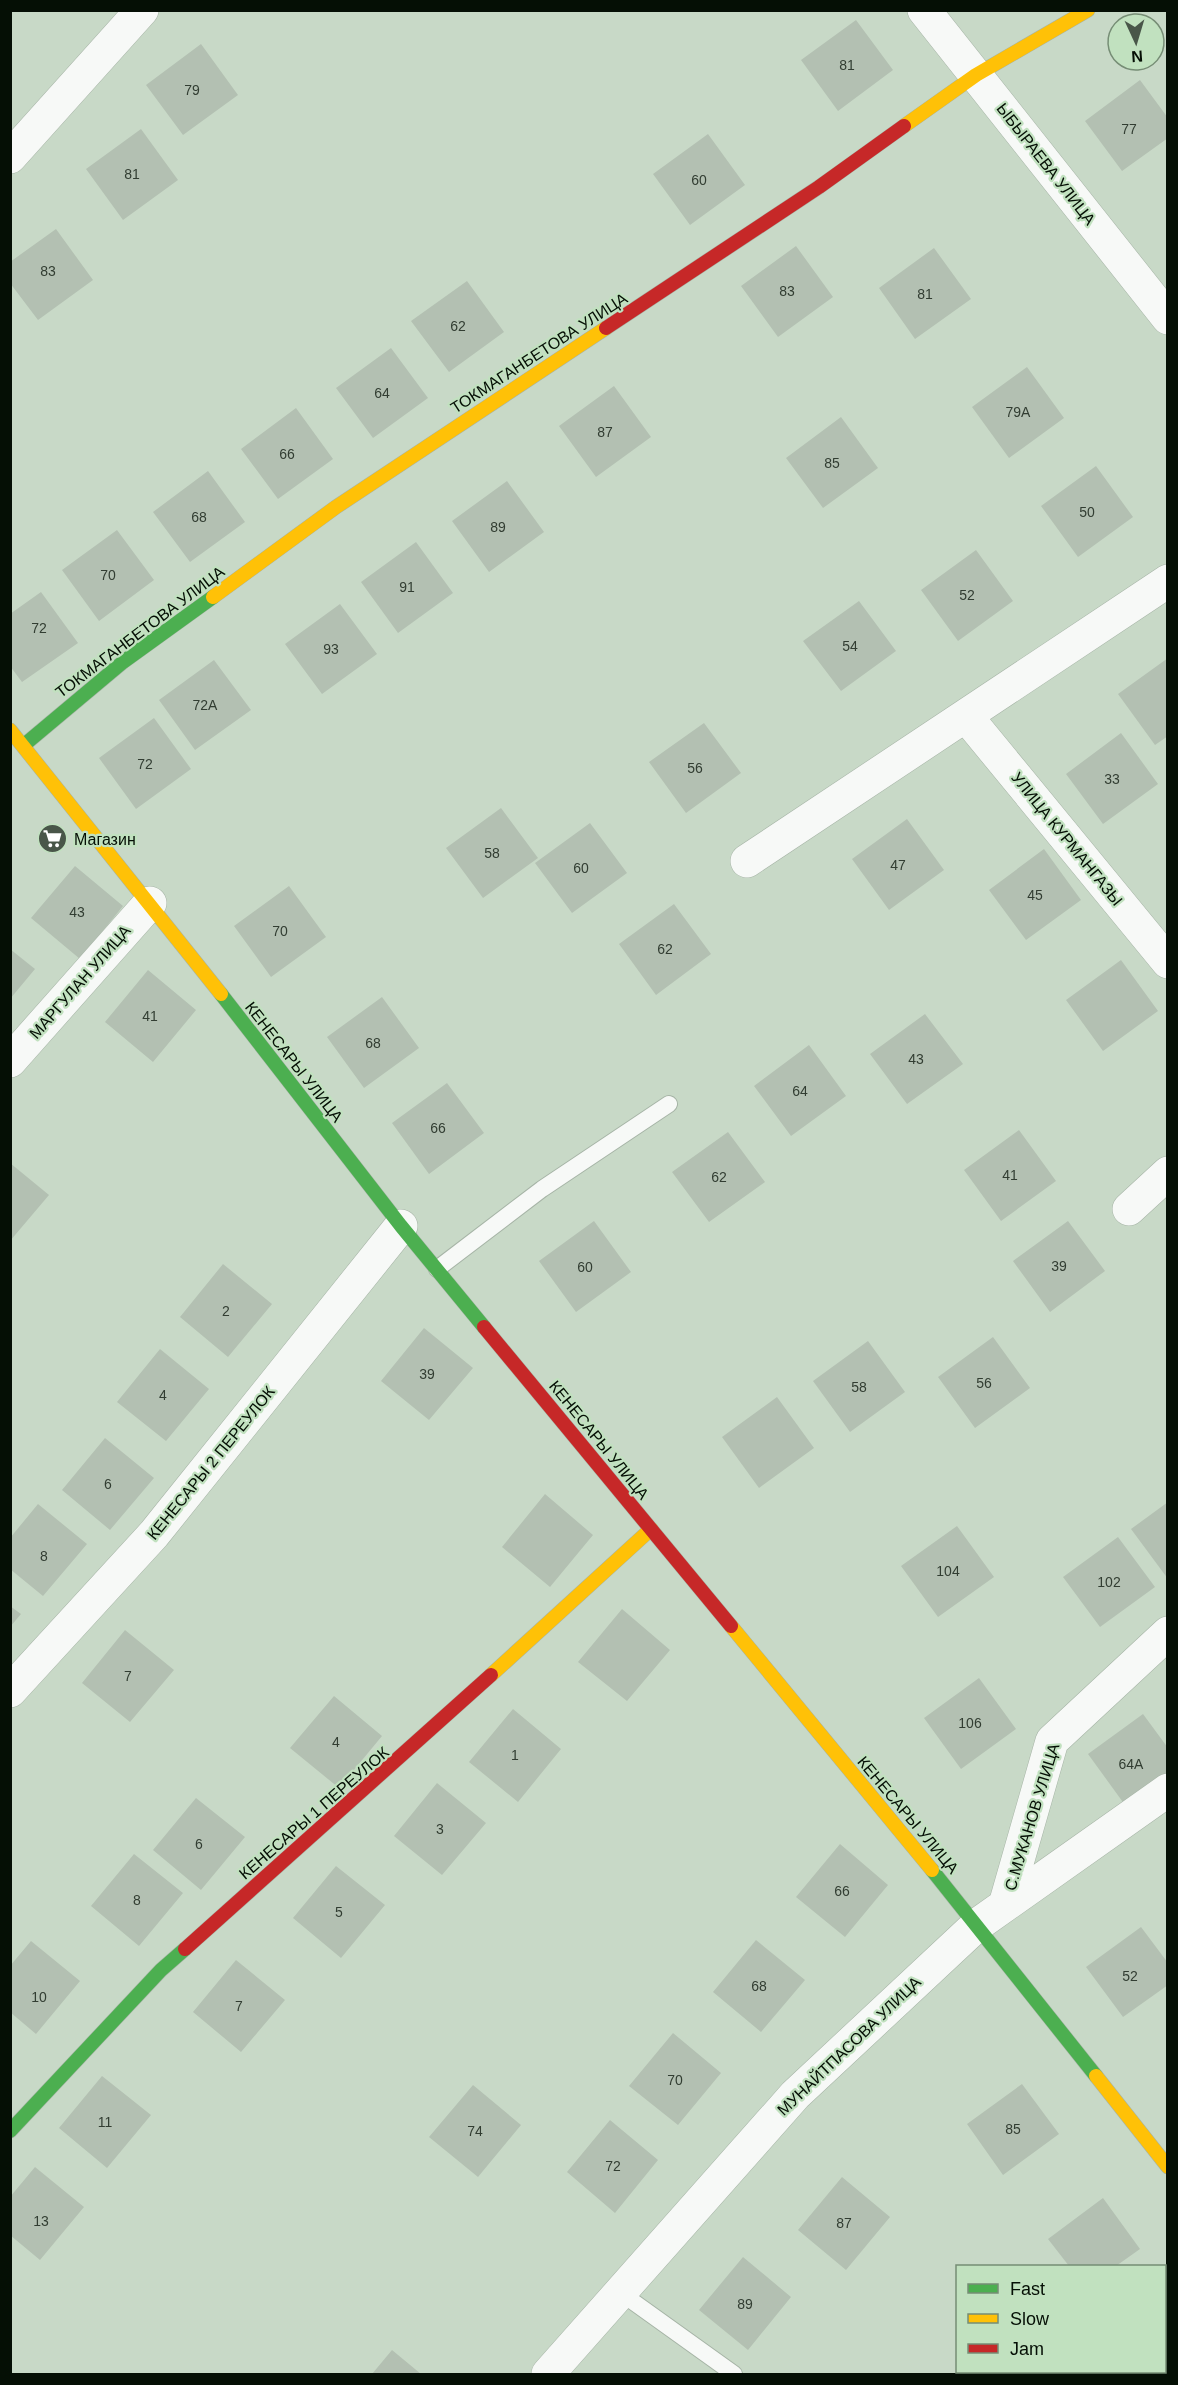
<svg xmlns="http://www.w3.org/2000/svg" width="1178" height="2385" viewBox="0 0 1178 2385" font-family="Helvetica,sans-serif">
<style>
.building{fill:#b3c0b2}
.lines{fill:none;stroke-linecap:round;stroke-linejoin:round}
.lane-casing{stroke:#a6b4a6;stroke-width:18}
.street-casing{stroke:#a6b4a6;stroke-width:34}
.fast-casing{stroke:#a6b4a6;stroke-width:15}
.slow-casing{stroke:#a6b4a6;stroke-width:15}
.jam-casing{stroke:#a6b4a6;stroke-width:15}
.lane{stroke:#f7f9f7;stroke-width:16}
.street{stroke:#f7f9f7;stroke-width:33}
.fast{stroke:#4caf50;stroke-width:14}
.slow{stroke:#ffc107;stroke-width:14}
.jam{stroke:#c62828;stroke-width:14}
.labels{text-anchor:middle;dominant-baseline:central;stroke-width:4.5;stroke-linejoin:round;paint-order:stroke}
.number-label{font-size:14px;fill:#323d32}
.street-label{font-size:16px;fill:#050f05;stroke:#c1e1bf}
.poi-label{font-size:16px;fill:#050f05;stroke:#c1e1bf;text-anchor:start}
</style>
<rect width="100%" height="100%" fill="#c8d9c7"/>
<path class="building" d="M856,20L893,70L838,111L801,60Z
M201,44L238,95L183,135L146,85Z
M1140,80L1168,118V138L1122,171L1085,121Z
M141,129L178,180L123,220L86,169Z
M708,134L745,185L690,225L653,174Z
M56,229L93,280L38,320L10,283V262Z
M796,246L833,297L778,337L741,286Z
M934,248L971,299L915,339L879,288Z
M467,281L504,332L449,372L411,321Z
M391,348L428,398L373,438L336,388Z
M1027,367L1064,418L1009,458L972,407Z
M614,386L651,437L596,477L559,426Z
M296,408L333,459L278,499L241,449Z
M841,417L878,468L823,508L786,458Z
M1096,466L1133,517L1078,557L1041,506Z
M208,471L245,522L190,562L153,512Z
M507,481L544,532L489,572L452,521Z
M117,530L154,580L99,621L62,570Z
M416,542L453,593L398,633L361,582Z
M976,550L1013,601L958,641L921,590Z
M41,592L78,643L22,682L10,666V614Z
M859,601L896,651L841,691L803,641Z
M340,604L377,654L322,694L285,644Z
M1168,658V736L1155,745L1118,694Z
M214,660L251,710L195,750L159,700Z
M154,718L191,769L136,809L99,758Z
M704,723L741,773L686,813L649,762Z
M1121,733L1158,784L1103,824L1066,774Z
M501,808L538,858L483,898L446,848Z
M907,819L944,870L889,910L852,859Z
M590,823L627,873L572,913L535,863Z
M1044,849L1081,900L1026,940L989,890Z
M75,866L123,906L80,959L31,918Z
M289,886L326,937L271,977L234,926Z
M674,904L711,954L656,995L619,944Z
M10,949L35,969L10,999Z
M1121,960L1158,1011L1103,1051L1066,1000Z
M148,970L196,1010L153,1062L105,1022Z
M382,997L419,1048L364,1088L327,1037Z
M925,1014L963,1064L907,1104L870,1054Z
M809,1045L846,1096L791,1136L754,1086Z
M447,1083L484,1133L429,1174L392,1123Z
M1019,1130L1056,1181L1001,1221L964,1170Z
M728,1132L765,1182L709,1222L672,1172Z
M10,1163L49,1195L10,1241Z
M594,1221L631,1272L576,1312L539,1261Z
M1068,1221L1105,1271L1050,1312L1013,1261Z
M223,1264L272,1304L228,1357L180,1317Z
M424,1328L473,1368L429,1420L381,1381Z
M993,1337L1030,1388L975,1428L938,1377Z
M868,1341L905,1392L850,1432L813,1381Z
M160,1349L209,1389L166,1441L117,1402Z
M777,1397L814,1448L759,1488L722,1437Z
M105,1438L154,1478L110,1530L62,1490Z
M545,1494L593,1535L550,1587L502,1547Z
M1168,1502V1579L1131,1529Z
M38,1504L87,1544L43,1596L10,1569V1538Z
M957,1526L994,1577L938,1617L901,1566Z
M1118,1537L1155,1587L1100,1627L1063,1577Z
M10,1606L21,1614L10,1627Z
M622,1609L670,1650L627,1701L578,1662Z
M125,1630L174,1670L130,1722L82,1683Z
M979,1678L1016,1729L961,1769L924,1718Z
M334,1696L382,1736L339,1788L290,1748Z
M513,1709L561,1749L518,1802L469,1762Z
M1143,1714L1168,1748V1773L1125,1805L1088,1754Z
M437,1783L486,1823L442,1875L394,1836Z
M196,1798L245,1837L201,1890L153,1850Z
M840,1844L888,1885L845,1937L796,1897Z
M134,1854L183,1893L139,1946L91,1906Z
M336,1866L385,1905L341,1958L293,1918Z
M1141,1927L1168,1963V1985L1123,2017L1086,1967Z
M756,1940L805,1980L761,2032L713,1992Z
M31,1941L80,1981L36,2034L10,2012V1966Z
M236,1960L285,2000L241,2052L193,2012Z
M673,2033L721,2073L678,2125L629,2086Z
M102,2076L151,2115L107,2168L59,2128Z
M1022,2084L1059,2134L1003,2175L967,2124Z
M473,2085L521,2125L478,2177L429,2137Z
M610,2120L658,2160L615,2213L567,2172Z
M35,2167L84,2207L40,2260L10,2235V2197Z
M842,2177L890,2217L846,2270L798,2230Z
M1103,2198L1140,2249L1116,2266H1069L1048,2239Z
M743,2257L791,2297L748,2350L699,2310Z
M1164,2307L1168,2311V2362L1164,2365Z
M392,2350L421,2374H372Z
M1127,2372H1155L1151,2374H1130Z"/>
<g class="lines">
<defs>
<path id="lane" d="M437,1269L542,1189L669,1104
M621,2293L734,2374"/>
<path id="street" d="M924,10L1168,318
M10,157L142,10
M966,716L1168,962
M747,861L1168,581
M10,1061L150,903
M1129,1209L1168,1173
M10,1691L154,1534L401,1226
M1005,1905L1052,1741L1168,1633
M548,2374L795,2095L977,1925L1168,1790"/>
<path id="fast" d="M24,745L123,662L213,597
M221,994L401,1226L484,1327
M932,1870L1096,2076
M10,2131L161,1970L185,1949"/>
<path id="slow" d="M904,126L976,75L1088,10
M213,597L336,507L606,328
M10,730L221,994
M731,1626L932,1870
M491,1675L651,1529
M1096,2076L1168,2167"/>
<path id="jam" d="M606,328L819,187L904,126
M484,1327L731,1626
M185,1949L491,1675"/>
</defs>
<use href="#lane" class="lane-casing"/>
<use href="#street" class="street-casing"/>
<use href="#fast" class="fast-casing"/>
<use href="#slow" class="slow-casing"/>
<use href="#jam" class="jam-casing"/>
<use href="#lane" class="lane"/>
<use href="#street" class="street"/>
<use href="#fast" class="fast"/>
<use href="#slow" class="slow"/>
<use href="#jam" class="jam"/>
</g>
<defs>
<symbol id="supermarket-disc" viewBox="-11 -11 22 22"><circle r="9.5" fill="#495649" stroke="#c1e1bf"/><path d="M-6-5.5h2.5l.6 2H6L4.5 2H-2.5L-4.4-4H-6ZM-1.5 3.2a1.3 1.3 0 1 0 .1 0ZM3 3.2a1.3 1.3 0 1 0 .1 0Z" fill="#fff"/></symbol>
</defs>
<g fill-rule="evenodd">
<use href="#supermarket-disc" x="36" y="822" width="33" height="33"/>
</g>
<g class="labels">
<g class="number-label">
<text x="847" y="65">81</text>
<text x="192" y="90">79</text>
<text x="1129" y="129">77</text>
<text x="132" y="174">81</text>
<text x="699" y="180">60</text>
<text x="48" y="271">83</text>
<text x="787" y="291">83</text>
<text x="925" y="294">81</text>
<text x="458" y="326">62</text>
<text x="382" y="393">64</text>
<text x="1018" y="412">79А</text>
<text x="605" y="432">87</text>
<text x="287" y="454">66</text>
<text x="832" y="463">85</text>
<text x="1087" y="512">50</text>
<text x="199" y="517">68</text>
<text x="498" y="527">89</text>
<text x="108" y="575">70</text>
<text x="407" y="587">91</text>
<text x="967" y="595">52</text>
<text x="39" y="628">72</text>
<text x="850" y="646">54</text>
<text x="331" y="649">93</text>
<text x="205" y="705">72А</text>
<text x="145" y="764">72</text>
<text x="695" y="768">56</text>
<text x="1112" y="779">33</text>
<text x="492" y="853">58</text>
<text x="898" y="865">47</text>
<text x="581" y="868">60</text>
<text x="1035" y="895">45</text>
<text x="77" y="912">43</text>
<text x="280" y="931">70</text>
<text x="665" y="949">62</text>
<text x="150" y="1016">41</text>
<text x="373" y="1043">68</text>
<text x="916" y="1059">43</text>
<text x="800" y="1091">64</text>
<text x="438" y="1128">66</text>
<text x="1010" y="1175">41</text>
<text x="719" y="1177">62</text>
<text x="1059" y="1266">39</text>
<text x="585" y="1267">60</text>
<text x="226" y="1311">2</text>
<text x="427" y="1374">39</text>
<text x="984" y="1383">56</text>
<text x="859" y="1387">58</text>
<text x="163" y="1395">4</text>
<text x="108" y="1484">6</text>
<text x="44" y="1556">8</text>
<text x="948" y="1571">104</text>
<text x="1109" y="1582">102</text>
<text x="128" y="1676">7</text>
<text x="970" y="1723">106</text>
<text x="336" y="1742">4</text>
<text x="515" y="1755">1</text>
<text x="1131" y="1764">64А</text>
<text x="440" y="1829">3</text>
<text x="199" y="1844">6</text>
<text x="842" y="1891">66</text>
<text x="137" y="1900">8</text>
<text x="339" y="1912">5</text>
<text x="1130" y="1976">52</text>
<text x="759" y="1986">68</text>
<text x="39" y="1997">10</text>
<text x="239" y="2006">7</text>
<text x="675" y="2080">70</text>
<text x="105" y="2122">11</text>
<text x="1013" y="2129">85</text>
<text x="475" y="2131">74</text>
<text x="613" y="2166">72</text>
<text x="41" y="2221">13</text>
<text x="844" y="2223">87</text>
<text x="745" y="2304">89</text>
</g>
<g class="street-label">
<text transform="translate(1046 164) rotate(52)">ЫБЫРАЕВА УЛИЦА</text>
<text transform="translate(539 353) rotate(-33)">ТОКМАГАНБЕТОВА УЛИЦА</text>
<text transform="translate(140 632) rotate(-37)">ТОКМАГАНБЕТОВА УЛИЦА</text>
<text transform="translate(1067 839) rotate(51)">УЛИЦА КУРМАНГАЗЫ</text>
<text transform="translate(80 982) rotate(-49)">МАРГУЛАН УЛИЦА</text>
<text transform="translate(294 1062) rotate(52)">КЕНЕСАРЫ УЛИЦА</text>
<text transform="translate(599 1440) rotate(51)">КЕНЕСАРЫ УЛИЦА</text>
<text transform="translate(211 1463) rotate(-51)">КЕНЕСАРЫ 2 ПЕРЕУЛОК</text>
<text transform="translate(314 1813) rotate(-41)">КЕНЕСАРЫ 1 ПЕРЕУЛОК</text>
<text transform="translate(908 1815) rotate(50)">КЕНЕСАРЫ УЛИЦА</text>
<text transform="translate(1032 1817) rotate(-73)">С.МУКАНОВ УЛИЦА</text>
<text transform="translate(849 2046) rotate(-44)">МУНАЙТПАСОВА УЛИЦА</text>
</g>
<g class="poi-label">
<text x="74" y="839">Магазин</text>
</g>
</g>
<rect width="1178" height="2385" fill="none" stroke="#050f05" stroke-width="24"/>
<rect x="956" y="2265" width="210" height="108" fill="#c1e1bf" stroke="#768d75" stroke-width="1.5"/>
<rect x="968" y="2284" width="30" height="9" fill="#4caf50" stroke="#768d75" stroke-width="1.5"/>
<text x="1010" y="2295" font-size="18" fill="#050f05">Fast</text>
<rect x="968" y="2314" width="30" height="9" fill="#ffc107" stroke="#768d75" stroke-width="1.5"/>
<text x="1010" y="2325" font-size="18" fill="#050f05">Slow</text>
<rect x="968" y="2344" width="30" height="9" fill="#c62828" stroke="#768d75" stroke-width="1.5"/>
<text x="1010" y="2355" font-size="18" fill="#050f05">Jam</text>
<g transform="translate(1136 42) rotate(176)"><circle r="28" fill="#c1e1bf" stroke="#768d75" stroke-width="1.5"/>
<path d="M0-4.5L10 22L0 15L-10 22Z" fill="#495649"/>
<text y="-9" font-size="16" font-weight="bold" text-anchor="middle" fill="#050f05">N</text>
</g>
</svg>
